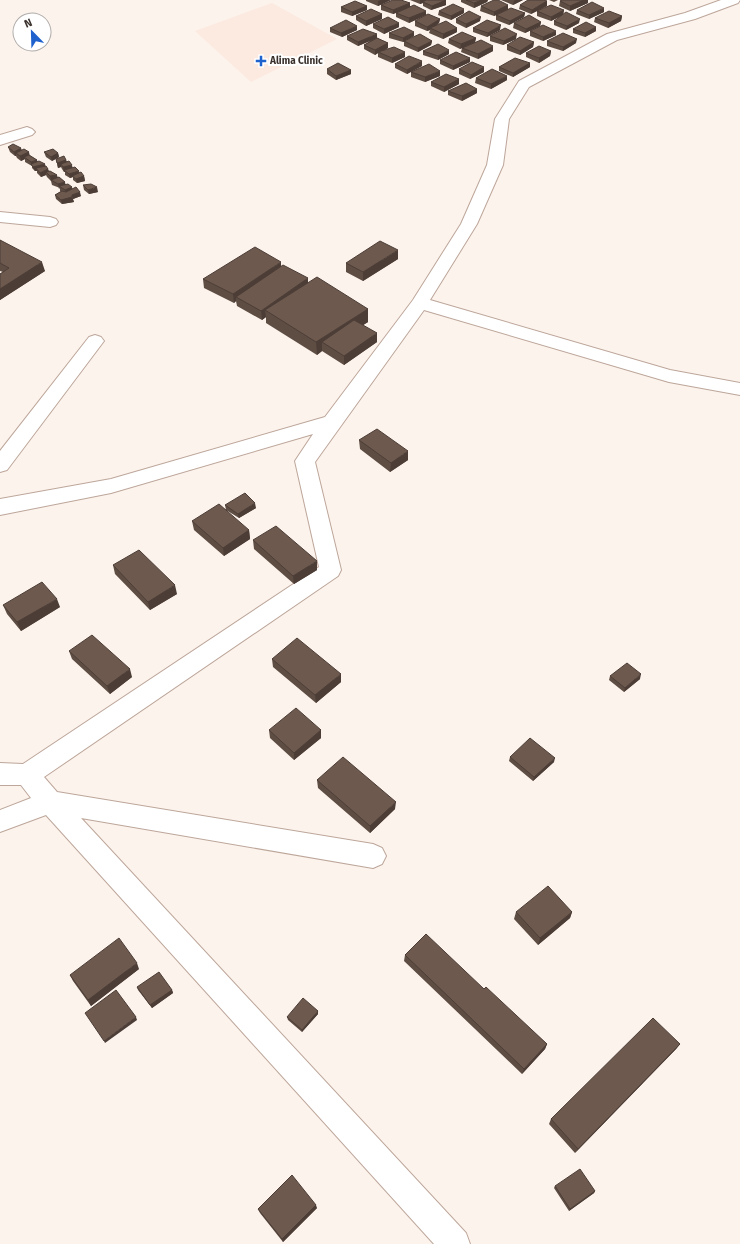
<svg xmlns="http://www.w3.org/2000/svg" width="740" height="1244" viewBox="0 0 740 1244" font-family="'Fira Sans',sans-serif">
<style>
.built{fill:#fce9df}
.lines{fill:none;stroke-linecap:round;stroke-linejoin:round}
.street-casing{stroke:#bda69a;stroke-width:2}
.street{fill:#fff;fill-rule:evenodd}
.wall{fill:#5e4d43}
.shaded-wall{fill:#4c3e37}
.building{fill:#6d594e;stroke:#4c3e37}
.poi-dot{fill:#1f61cd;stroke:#fff;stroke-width:1.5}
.labels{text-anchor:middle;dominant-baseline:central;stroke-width:4;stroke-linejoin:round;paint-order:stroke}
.far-poi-label{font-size:10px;font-weight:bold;fill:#39302b;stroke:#fff;text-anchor:start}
</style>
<rect width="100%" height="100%" fill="#fcf3ed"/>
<path class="built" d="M272,3L337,39L251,82L195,31Z"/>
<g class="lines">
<defs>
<path id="street" d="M721,0H740L738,3L695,19L617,40L529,87L509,119L503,165L477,224L430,300L670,370L740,383V395L669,382L424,310L315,462L341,570L338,576L44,777L57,792L373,844L382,848L386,856L382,864L373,868L81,818L466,1233L470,1244H434L46,815L0,832V810L31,798L21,785H0V763L23,764L319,567L295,461L313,434L111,493L0,515V499L111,479L325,417L413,300L461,224L487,165L495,119L519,81L607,34L685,13Z
M27,127L32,129L35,132L32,135L0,145V135Z
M0,212L50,217L56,219L58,222L56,225L50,227L0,222Z
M95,335L101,337L104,341L101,345L7,470L0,472V451L89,337Z"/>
</defs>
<use href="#street" class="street-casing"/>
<use href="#street" class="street"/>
</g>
<path class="wall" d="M366,0H391L378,6L366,1Z
M410,0H446V5L431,10L423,6V3L420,4Z
M461,0H488L487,2L474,8L461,2Z
M501,0H523L513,5Z
M549,0H558L554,2Z
M562,0H588V3L570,11L559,6L560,1Z
M547,1V6L531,14L519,9L520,5Z
M410,3V7L426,15L409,23L396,17V13L393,14L381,10V5Z
M508,5V9L525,13L524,17L509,25L496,20V15L502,12L494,16L480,11L481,6Z
M367,6V10L352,16L341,12V7Z
M564,10L563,15L579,23L566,30L554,25V21L563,15L551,21L537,16V11Z
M577,10L604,12L589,19L576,14Z
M439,11L464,13L451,20L438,15Z
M382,14V19L366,26L356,20V16Z
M622,16L621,21L608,28L594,22L595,18Z
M440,19L439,23L437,25L457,28V32L443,39L429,33L430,30L427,31L415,26V21Z
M456,19L480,21L466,28L456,23Z
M541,22L540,26L525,33L513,28L514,23Z
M373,24L399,27L384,34L373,28Z
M596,27V31L585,37L573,33V29Z
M330,28L357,30L342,37L330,32Z
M473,28L500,30L487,37L473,32Z
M530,31L556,35L543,41L530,36Z
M389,33L414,36L403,42L389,38Z
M347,36L377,38L388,43V48L384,50L405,57L392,63L378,57V53L375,55L364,49V45L370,41L358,46L347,40Z
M490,36L516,39L503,45L490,41Z
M476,38L475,42L493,51L478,59L461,52L462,48L460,49L448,43L449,39Z
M404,41H432L431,45L418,52L404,46Z
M547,41L576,43L563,51L547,46Z
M534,42L533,47L520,55L507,50V45Z
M423,51L449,54L438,60L423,55Z
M551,51L550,56L539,63L526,57V53Z
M440,60L470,62L453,70L440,64Z
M530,63V67L513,77L499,71V67Z
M395,64L422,66L407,74L395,68Z
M484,67V72L470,79L459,74V69Z
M327,69L351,70V74L336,80L327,74Z
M411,72L440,76L425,82L411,77Z
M476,78L507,80L491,89L475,83Z
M459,79V84L444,92L431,86V82Z
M477,89V93L462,101L448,95V91Z
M8,147L29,152V155L37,160V162L45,166L48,169L49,171L65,182V184L73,189L81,196L73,199L74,202L62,204L56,199L55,195L61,191H60V188L52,185L51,181L47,177L46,175L41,177L37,173V171H35L32,168V166L25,162V159L21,161L17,158L16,156H15L10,152Z
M44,152L58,153L59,157L52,161L46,157Z
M56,159L66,160L67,162L72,168L84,176L85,181L77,183L73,180V177L70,178L65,175V172H64L62,169L61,167L58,168Z
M83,185L98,192L89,194L84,190Z
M0,240L45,271L0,300V274L3,272L0,271Z
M398,259L363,281L346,272V263Z
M281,266L308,283L368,309V322L363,325L377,342L344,365L322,351L317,355L266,323V317L262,320L237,306L236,301L234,303L204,288L203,279Z
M359,440L408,460L390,472L360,449Z
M225,505L256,508L239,518L226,510Z
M192,521L249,530L250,539L224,556L194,530Z
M253,540L317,570L294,584L254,549Z
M113,565L177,594L150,610L115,574Z
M3,605L60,607L21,631L7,614Z
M69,651L132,677L110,694L72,659Z
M272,659L341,682L316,703L273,667Z
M610,676L640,679L624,692L609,680Z
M269,730H321V738L294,760L270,738Z
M510,757L554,762L533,781L509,761Z
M317,780L395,809L370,833L318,788Z
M516,912H572L570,918L538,945L514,919Z
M405,955L484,989L547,1044L545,1049L522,1074L404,961Z
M139,969L91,1006L73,981L70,975Z
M137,987L172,990L173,993L152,1008L138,990Z
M318,1014L302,1032L288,1020L287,1017Z
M680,1044L676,1049L575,1153L549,1124L551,1119Z
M555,1186L595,1191L594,1193L569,1211L554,1188Z
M317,1208L283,1242L260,1213L258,1209Z"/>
<path class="shaded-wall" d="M381,0H391L378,6V1Z
M420,0H429L423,2V3L420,4Z
M446,0V5L431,10L432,6Z
M482,0H488L487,2L474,8V3Z
M515,0H523L513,5L514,1Z
M584,0H588V3L570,11V6Z
M547,1V6L531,14L532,10Z
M410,3V7L393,14V10Z
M508,5V9L494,16V12Z
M367,6V10L352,16V12Z
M604,8V12L589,19V15Z
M464,9V13L451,20V16Z
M564,10L563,15L551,21V17Z
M426,11V15L409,23V18Z
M525,13L524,17L509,25L510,21Z
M382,14V19L366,26V21Z
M622,16L621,21L608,28L609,23Z
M481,17L480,21L466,28V24Z
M440,19L439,23L431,29L430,28V30L427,31V27Z
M580,19L579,23L566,30L567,26Z
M541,22L540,26L525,33L526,29Z
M399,23V27L384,34V29Z
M501,25L500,30L487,37L488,33Z
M357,26V30L342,37L341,33Z
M596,27V31L585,37V33Z
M457,28V32L443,39V34Z
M556,31V35L543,41V37Z
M414,32V36L403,42V38Z
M377,34V38L358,46V42Z
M517,34L516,39L503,45L504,41Z
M476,38L475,42L460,49L461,44Z
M577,39L576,43L563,51V47Z
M432,41L431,45L418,52V48Z
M534,42L533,47L520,55V51Z
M388,43V48L379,53L378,52V53L375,55V50Z
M493,46V51L478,59V54Z
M449,50V54L438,60V56Z
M551,51L550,56L539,63V58Z
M405,52V57L392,63V58Z
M470,58V62L453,70V66Z
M422,61V66L407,74V70Z
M530,63V67L513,77V73Z
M484,67V72L470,79L471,75Z
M351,70V74L336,80V76Z
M440,71V76L425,82V77Z
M507,76V80L491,89V84Z
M459,79V84L444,92V87Z
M477,89V93L462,101V96Z
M21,148L23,153H16V156H15L14,152Z
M29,152L30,157H24L25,159L21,161L20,156Z
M58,153L59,157L52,161L51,157Z
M37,160L38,164H31V162Z
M66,160L68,165L61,164V167L58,168L57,163Z
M45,164L46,169L36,168L37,171H35L33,167Z
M72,165L73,170H64L65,172H64L63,167Z
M48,169L49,174L46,172V175L41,177L40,173Z
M79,171L80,175L72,176L73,177L70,178L69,174Z
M57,175L58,179L51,180V181L50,176Z
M84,176L85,181L77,183L76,179Z
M65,182L66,187L59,186L60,188L59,189L58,184Z
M72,187L73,192L66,195L65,190Z
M97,187L98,192L89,194L88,190Z
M80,192L81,196L73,199L72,195Z
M72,197L74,202L62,204L61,200Z
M398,250V259L363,281V272Z
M42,262L45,271L0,300V289Z
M281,262V271L236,297V301L234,303L233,294Z
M308,278V287L265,310L266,317L262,320L261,311Z
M368,309V322L329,347L322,342V351L317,355L316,342Z
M377,333V342L344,365V356Z
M408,451V460L390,472L391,463Z
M255,503L256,508L239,518L238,514Z
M249,530L250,539L224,556L223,548Z
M317,561V570L294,584L293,576Z
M175,585L177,594L150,610L148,602Z
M57,599L60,607L21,631L17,622Z
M130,669L132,677L110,694L107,686Z
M341,674V682L316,703L315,695Z
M641,674L640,679L624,692L625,688Z
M321,730V738L294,760V753Z
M555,758L554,762L533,781L534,777Z
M396,802L395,809L370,833V826Z
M572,912L570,918L538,945L540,938Z
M137,963L139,969L91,1006L88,1000Z
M172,990L173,993L152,1008L150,1005Z
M318,1011V1014L302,1032V1030Z
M136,1017L137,1020L105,1043L104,1041Z
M547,1044L545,1049L522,1074L524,1069Z
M680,1044L676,1049L575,1153L578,1149Z
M595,1191L594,1193L569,1211L570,1209Z
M316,1205L317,1208L283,1242L282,1239Z"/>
<path class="building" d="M393,0H401L410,3L393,10L381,5Z
M426,0H446L432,6L423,2Z
M466,0H482L474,3Z
M494,0H498L508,5L494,12L481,6Z
M528,0H543L547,1L532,10L520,5Z
M562,0H584L570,6L560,1Z
M355,1L367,6L352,12L341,7Z
M592,2L604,8L589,15L577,10Z
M453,4L464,9L451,16L439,11Z
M414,5L426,11L409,18L396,13Z
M551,5L564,10L551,17L537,11Z
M511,8L525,13L510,21L496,15Z
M371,9L382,14L366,21L356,16Z
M469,11L481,17L466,24L456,19Z
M609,11L622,16L609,23L595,18Z
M566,12L580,19L567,26L554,21Z
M428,14L440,19L427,27L415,21Z
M529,15L541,22L526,29L514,23Z
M388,17L399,23L384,29L373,24Z
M346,20L357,26L341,33L330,28Z
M487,20L501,25L488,33L473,28Z
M446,21L457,28L443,34L430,28Z
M586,22L596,27L585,33L573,29Z
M543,25L556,31L543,37L530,31Z
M404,27L414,32L403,38L389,33Z
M505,28L517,34L504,41L490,36Z
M363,29L377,34L358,42L347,36Z
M462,32L476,38L461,44L449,39Z
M563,33L577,39L563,47L547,41Z
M420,34L432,41L418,48L404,41Z
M520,37L534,42L520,51L507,45Z
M377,38L388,43L375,50L364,45Z
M481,40L493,46L478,54L462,48Z
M438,44L449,50L438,56L423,51Z
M539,46L551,51L539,58L526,53Z
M394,47L405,52L392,58L378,52Z
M456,52L470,58L453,66L440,60Z
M409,56L422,61L407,70L395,64Z
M515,58L530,63L513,73L499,67Z
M472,62L484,67L471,75L459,69Z
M338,63L351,70L336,76L327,69Z
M429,64L440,71L425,77L411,72Z
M492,69L507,76L491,84L476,78Z
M446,74L459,79L444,87L431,82Z
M466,83L477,89L462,96L448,91Z
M13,144L21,148L14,152L8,147Z
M24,149L29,152L20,156L16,153Z
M53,149L58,153L51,157L44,152Z
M29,155L37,160L31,162L24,157Z
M64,156L66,160L57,163L56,159Z
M39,161L45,164L33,167L31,164Z
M69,161L72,165L63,167L61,164Z
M46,166L48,169L40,173L36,168Z
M75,167L79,171L69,174L64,170Z
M50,171L57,175L50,176L46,172Z
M81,172L84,176L76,179L72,176Z
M59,177L65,182L58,184L51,180Z
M68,184L72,187L65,190L59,186Z
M91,184L97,187L88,190L83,185Z
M76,187L80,192L72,195V197L61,200L55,195L62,191L66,192Z
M0,240L42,262L0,289V274L9,268L0,263Z
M380,241L398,250L363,272L346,263Z
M255,247L281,262L233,294L203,279Z
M283,265L308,278L261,311L236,297Z
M317,277L368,309L316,342L265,310Z
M354,320L377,333L344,356L322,342Z
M377,429L408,451L391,463L359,440Z
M245,493L255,503L238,514L225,505Z
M219,504L249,530L223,548L192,521Z
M276,526L317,561L293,576L253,540Z
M139,550L175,585L148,602L113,565Z
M42,582L57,599L17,622L3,605Z
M92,635L130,669L107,686L69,651Z
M297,638L341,674L315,695L272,659Z
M627,663L641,674L625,688L610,676Z
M296,708L321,730L294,753L269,730Z
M530,738L555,758L534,777L510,757Z
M343,757L396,802L370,826L317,780Z
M548,886L572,912L540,938L516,912Z
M426,934L484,989L486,987L547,1044L524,1069L405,955Z
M119,938L137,963L88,1000L70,975Z
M159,972L172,990L150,1005L137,987Z
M116,990L136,1017L104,1041L85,1013Z
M303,998L318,1011L302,1030L287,1017Z
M653,1018L680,1044L578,1149L551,1119Z
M580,1169L595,1191L570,1209L555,1186Z
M292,1175L316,1205L282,1239L258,1209Z"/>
<path class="poi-dot" d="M259 55h4v4h4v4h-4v4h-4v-4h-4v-4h4z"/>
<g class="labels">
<g class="far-poi-label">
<text x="270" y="61">Alima Clinic</text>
</g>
</g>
<g transform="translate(32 32) rotate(337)"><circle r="19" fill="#ffffff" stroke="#b0acaa"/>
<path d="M0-3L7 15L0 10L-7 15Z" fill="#1f61cd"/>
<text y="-6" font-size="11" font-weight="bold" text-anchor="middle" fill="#39302b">N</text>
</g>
</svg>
